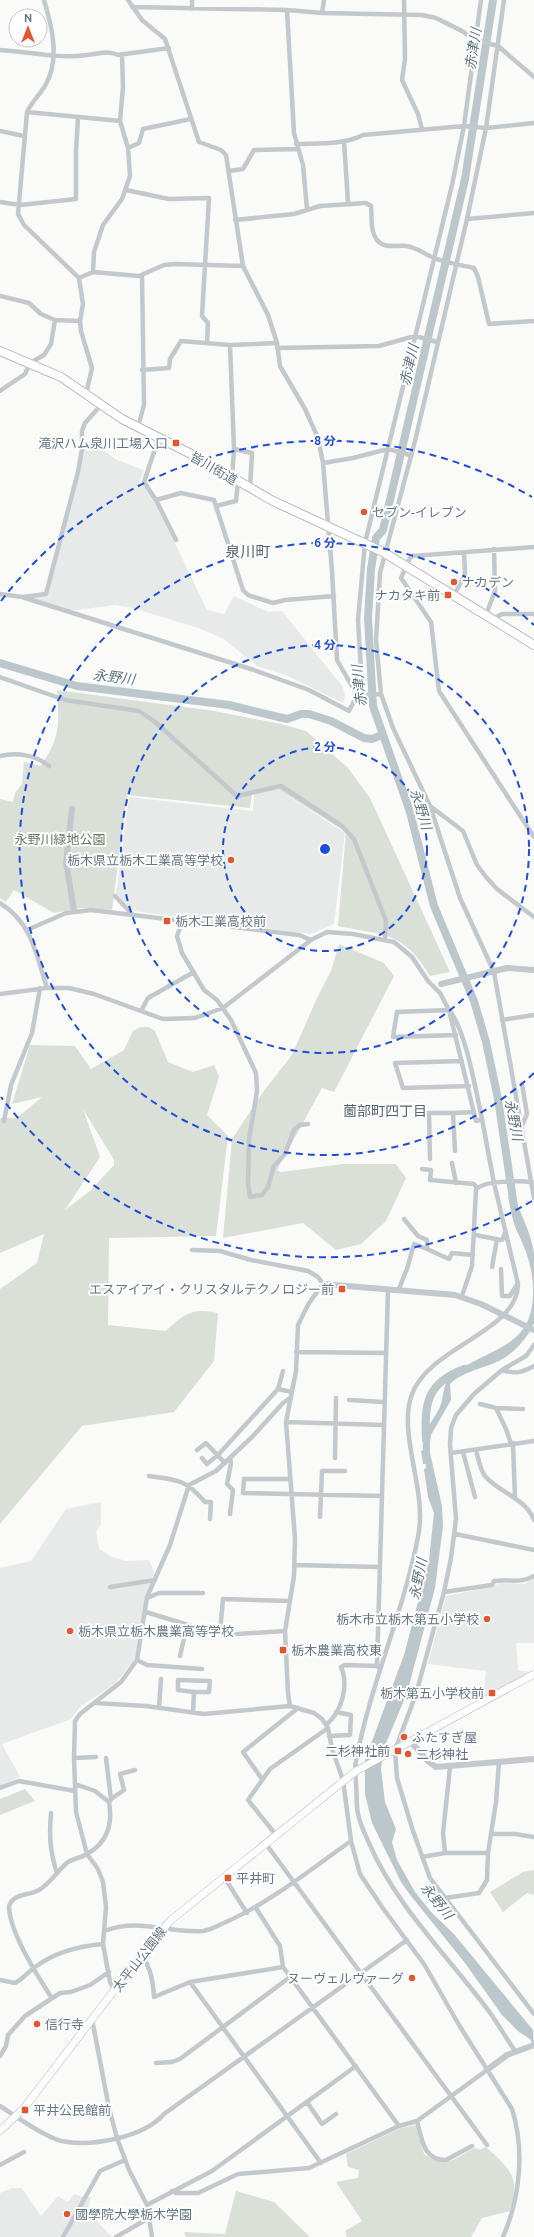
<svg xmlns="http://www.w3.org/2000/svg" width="534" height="2237" viewBox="0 0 534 2237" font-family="Ubuntu,'Noto Sans JP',sans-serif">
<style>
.built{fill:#e8e9e9}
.green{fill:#dadfd7;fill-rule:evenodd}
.water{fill:#bbc7cb}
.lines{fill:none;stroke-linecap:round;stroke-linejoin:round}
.river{stroke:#bbc7cb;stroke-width:8}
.secondary-casing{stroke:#b3babf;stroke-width:8}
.primary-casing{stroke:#b5babe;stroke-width:10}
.minor{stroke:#c3c8cc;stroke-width:4.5}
.tertiary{stroke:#c3c8cc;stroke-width:6}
.secondary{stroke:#fff;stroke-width:7}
.primary{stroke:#fff;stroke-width:8}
.ring{fill:none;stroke:#1d4ed8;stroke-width:2;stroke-dasharray:7 5}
.poi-dot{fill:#e4572e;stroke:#fff;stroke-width:1.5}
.labels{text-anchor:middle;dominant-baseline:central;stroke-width:4;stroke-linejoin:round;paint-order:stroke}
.poi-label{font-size:13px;fill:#657683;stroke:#fff;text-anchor:start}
.street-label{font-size:13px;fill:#657683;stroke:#fff}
.park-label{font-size:13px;fill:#687a64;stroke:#fff}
.water-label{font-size:14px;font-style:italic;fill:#60757c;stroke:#fff}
.neighbourhood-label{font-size:14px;fill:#57646e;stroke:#fff}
.quarter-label{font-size:15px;fill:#57646e;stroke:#fff}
.centre{fill:#1d4ed8;stroke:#fff;stroke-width:2}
.ring-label{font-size:12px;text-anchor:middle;font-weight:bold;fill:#1d4ed8;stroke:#fff;stroke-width:4;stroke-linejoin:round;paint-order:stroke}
</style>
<rect width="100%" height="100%" fill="#fafaf8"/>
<path class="built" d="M84,441L97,446L117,460L144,470L138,486L146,487L156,504L207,610L224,614L234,596L268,612L282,611L343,687L345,697L343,703L288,676L257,666L224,639L198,628L133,608L115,605L70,611L29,599L48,595Z
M277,789L345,833L334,924L311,934L133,911L116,894L129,797L253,811L254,794Z
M101,1502V1524L96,1531L99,1549L112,1557L126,1561L149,1560L154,1572L144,1603L135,1659L116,1683L81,1706L71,1719L2,1744L20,1777L0,1787V1568L31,1561L66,1509Z
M534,1578V1643H516L518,1670L530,1672L483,1698L486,1671L428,1664L446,1596L492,1587L500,1583L525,1584Z
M12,2188H22L41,2216L58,2196L68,2202L74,2194L83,2197H91L88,2212L112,2237H0V2193Z"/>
<path class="green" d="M57,690L214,711L281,724L306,731L348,768L370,798L450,972L430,976C403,931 386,936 338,926L346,832L276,788L252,793L250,808L127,795L112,910L82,908L54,913L14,890L6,902L0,898V799L13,802L15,793L22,784L24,762L41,766C61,737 59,723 57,690Z
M339,944L384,963L394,976L334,1092L322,1088L277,1170L281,1172L343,1164H396L406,1178L386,1221L361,1244L336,1250L303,1223L223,1238L232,1139L263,1092L292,1055L317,998L331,971Z
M140,1027H149L155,1031L168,1062L193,1072L214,1065L219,1077L207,1115L228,1136L216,1236L109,1238L108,1325L166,1331C183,1314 193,1307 218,1313L214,1361L174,1412L82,1426L0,1524V1289L37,1263L44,1234L0,1253V1118H17L42,1097L12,1104L30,1045L75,1046L91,1069L124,1050L133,1031ZM83,1109L114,1160V1165L90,1191L65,1210L100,1157Z
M25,1789L35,1801L0,1815V1799Z
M534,1870V1895L527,1893L503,1912L490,1892L523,1872Z
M416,2125L424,2154C448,2169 453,2159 475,2148L480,2150L486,2147C510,2169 521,2177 510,2211L482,2218L471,2237H347L345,2231L362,2221L336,2182L358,2178L359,2170L348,2167L346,2154L401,2128Z
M236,2191L274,2202L310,2237H186L184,2232L225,2234Z"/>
<path class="water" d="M513,1195C521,1214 531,1233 534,1253C534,1262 534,1316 534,1323C530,1333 520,1346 512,1352C494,1369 468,1367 450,1384L451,1400L431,1435L430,1442V1453L442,1506L443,1526L435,1588L407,1693L384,1748L381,1769L385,1802L396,1829L392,1842L397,1860L415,1892L432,1913L453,1933L533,2030L534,2047L530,2039L519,2032L502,2015L465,1963L411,1896L401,1882L372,1823L365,1794V1760L404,1655L429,1560L434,1513L428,1497L424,1469L426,1468V1464H423L421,1451L423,1450C421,1433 431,1424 439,1409C444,1399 442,1387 449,1377C453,1371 462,1367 469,1364C501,1346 531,1341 533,1296C534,1270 527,1252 516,1229C512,1220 511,1207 508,1197Z"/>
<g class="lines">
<path class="river" d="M493,0L465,179L383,530L376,538L371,569L368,618L373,706L410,812L434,906L474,1001L486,1042L498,1099L514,1206
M0,663L77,686L229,705L287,719L301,714H309L331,721L364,738L372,739L382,735
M426,1440C424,1403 427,1383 464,1369"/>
<defs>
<path id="secondary" d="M0,2131L24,2108L152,1941L171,1920L356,1771L534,1674"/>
<path id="primary" d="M0,351L61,377L122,419L195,456L273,501L383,552L534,645"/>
</defs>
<use href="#secondary" class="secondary-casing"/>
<use href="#primary" class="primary-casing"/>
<path class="minor" d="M44,0C52,26 60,59 46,84C41,94 32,101 27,112L18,214L24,225L79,278L83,304L80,321L81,331L92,368L86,394
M404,0L405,59L402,80L418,114L422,129
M504,0L486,128L467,219L415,441L380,573L376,640L381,694L393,728L430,806L460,898L494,972L534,1198
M132,7L287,10L322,13L422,15L436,18L462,31L475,40L498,46L534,77
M192,9V0
M287,10L294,133L303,165L307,209
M322,13L324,0
M0,50C29,52 59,59 87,55C99,54 107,50 118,55L169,48
M27,112L120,121
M0,131L24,136
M344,141L348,203
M296,144C317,143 344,145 363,135L464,126L486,128L534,123
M128,148L139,143L143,129L191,119
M229,171L243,169L254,150L298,149
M126,190L169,199L209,198L202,316L208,323L207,343
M0,202L20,205L76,199V151L78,117
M467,219L534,213
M235,220L294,214L320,206L366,203L371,206C372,216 370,231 377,240C384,249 396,245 406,246C417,247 424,254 434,258C446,263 461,265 474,268L478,277L489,324L534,321
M93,272L94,252L103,225L122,199L130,176L128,148L120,121L123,87L122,54
M79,278L93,272L139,276L164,265L175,264L243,266
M0,296L29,303L41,314L55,320L80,321
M277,348L379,346L415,336L437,342
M142,370L169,368L170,359L181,341L230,345
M0,391L25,374L30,363L44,355L51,344L55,320
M138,427L144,405L142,276
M159,437L144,482L156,500L176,540
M234,449L252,453L250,488
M323,463L353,458L388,449L410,455
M232,478L234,449L230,345L277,343
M156,500L181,493L214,500L243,590L248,595L273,603L285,600L334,596
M216,506L236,501L238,482
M534,547L413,556L410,558L401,578L431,622L439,691L534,837
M0,594L22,597L254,670L309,690L349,711L357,695L337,660L332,571L323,463L318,438L305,409L280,366L277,343L268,315L243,266L226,155L221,150L199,142L165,39L142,20L128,0
M454,595L465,575L464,552
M23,597L46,594L78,472L82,449V431L85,423L101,405
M486,615L495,591L494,549
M493,619L502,614H534
M0,677L65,700L139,711L154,721L237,796L281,786L342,826L354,839L386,921L385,940
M360,694L362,686L358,620L365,543L452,185L464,126L481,0
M358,695L381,694
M0,756C17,752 36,755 49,766
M430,806L463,831L477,865L486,877L497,889L534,917
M115,896L132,914
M0,903C32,923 36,954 47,988
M183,920L177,936L182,953L204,990L217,1000L231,1020L256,1073L257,1091L249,1140L248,1183L250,1197L262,1195L268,1187L274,1166L285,1154L294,1130L300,1125L308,1124
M27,930L66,913L91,910L299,935L311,940
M0,994L47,988H69L94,994L163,1019L195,1018L223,1008L311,940L327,932L353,934L394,942L412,957L428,981L440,993L449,1010L476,1121L482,1119L494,1183L518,1284C518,1332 430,1346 412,1394C397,1435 428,1490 418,1537C403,1614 370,1685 356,1761C354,1768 356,1776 356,1783C357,1793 356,1804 358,1814C360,1824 365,1834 369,1843C397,1908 450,1958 491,2014C499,2026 507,2039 515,2051
M141,1011L148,998L194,972
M502,1020L534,1015
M456,1035L393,1037L397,1012L449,1010C466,1030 476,1092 482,1119
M462,1061L395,1063L403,1088L469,1086
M416,1113H453
M429,1113L430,1159
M4,1121L11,1085L32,1033L40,988
M521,1128L527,1114L522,1084
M455,1151L453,1113L474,1112
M452,1163L456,1183
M422,1169L431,1170L430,1180L474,1184L477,1188
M475,1235L501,1240L503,1239L505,1232
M427,1249L449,1259L452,1253L473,1255
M192,1250L220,1251L251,1260L308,1271L318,1277L323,1284L309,1303L298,1325L296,1371L286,1422L295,1539L294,1576L285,1631L288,1693L290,1706
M492,1267L497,1239
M501,1269L502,1296H510L518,1283
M398,1291L407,1269L414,1244L427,1249V1240L418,1236L404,1219
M462,1296L472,1266L476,1190C482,1180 520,1181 532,1182
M534,1345L526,1356L502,1370L474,1394L456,1415L451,1428L450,1445L456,1519L451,1558L444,1592L416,1694L395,1750L397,1778L413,1831L430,1878L534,2014
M296,1352L385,1353
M502,1370C516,1374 521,1373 534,1366
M278,1389L292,1392
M349,1400L383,1402
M480,1404L496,1408L506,1429L511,1444
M496,1408L523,1409
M286,1422L383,1425
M513,1443L515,1498
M197,1450L206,1443L225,1463
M476,1450C478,1457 480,1470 485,1476C499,1493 526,1498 534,1520
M463,1452L475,1497
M451,1453L534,1441
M202,1458L207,1464L218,1455L278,1389L283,1371
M335,1458L336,1398
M149,1476C178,1480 185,1479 205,1502H211L210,1519
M290,1479H244L243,1493L381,1496
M230,1514L233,1490L227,1484L231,1463L230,1459
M320,1517L322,1471H345
M455,1534L534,1550
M295,1565L379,1567
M110,1587L155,1580
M444,1592L492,1585L494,1581C508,1579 521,1584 534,1576
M147,1598L159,1593H203
M146,1612L204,1630L237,1634L285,1631
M220,1632L223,1599L290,1601
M180,1656L187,1626
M137,1660L147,1665L202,1669
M380,1669L377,1666L388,1290
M95,1703L146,1706L204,1714L290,1706L314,1713L322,1719L328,1728L332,1749L343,1780L351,1841L360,1874L382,1907L424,1964L459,2025L512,2109C525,2150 520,2198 503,2237
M159,1708L161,1679
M193,1713L194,1692L178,1690V1680L210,1681L209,1692H194
M326,1725C342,1712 349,1685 341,1667L345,1665L377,1666
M329,1736L350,1735L351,1715L336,1712
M74,1758L96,1757
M106,1758L111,1799L110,1801
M262,1779L243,1752L298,1708
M0,1788L19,1781L75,1791
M111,1799L124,1790L120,1774L135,1770
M51,1813C49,1835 50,1852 57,1873
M491,1834H515L534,1837
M276,1835L248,1800L270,1769L328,1728
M266,1844L487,2145
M445,1853L443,1833L450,1767
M422,1857L445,1853H488
M224,1877L247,1913
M445,1898L479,1893L487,1880L488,1853L496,1802L499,1762
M256,1908L280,1946L283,1967L399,2126
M104,1931C141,1917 168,1934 203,1931C211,1930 219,1925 226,1922C271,1902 311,1869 351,1841
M141,1955C151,1967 153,1982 154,1997L190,1982L283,1967
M0,1980L15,1983C23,1979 28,1972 35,1967C54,1953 79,1946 103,1944
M190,1982L321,2163
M114,1990L110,1982L103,1944L106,1907L103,1882L98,1869L87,1854L76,1812L74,1758L75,1721L80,1714L121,1682L137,1660L147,1597L170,1545L189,1485L216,1471L252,1437L283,1403L290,1398
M51,1997C38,1976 9,1932 9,1906C14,1893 28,1896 39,1890C51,1883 58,1870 68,1862C73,1859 80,1858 85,1855C107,1844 113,1825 109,1802L95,1791L75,1784
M92,2019L109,2108L117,2138L129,2170L147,2205L152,2237
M0,2056L6,2046L8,2035L25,2016L60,1993L71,1992L90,1985L109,1972
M156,2063L172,2062L180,2059L290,1977
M307,2102L322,2124L336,2114
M0,2106C17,2117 43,2136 61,2141C91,2147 143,2138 164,2114L407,1940
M417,2121C422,2139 423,2160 446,2160L472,2146
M0,2165L24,2152
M172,2191L176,2193H198L238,2174L309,2168L399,2126L417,2121L487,2070
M147,2205L212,2171L356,2066
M63,2237L100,2171L125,2160
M116,2237L149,2218"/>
<path class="tertiary" d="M72,809L66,862L74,911
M441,984L507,968L534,970
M323,1284L455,1295L481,1304L534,1330
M410,1741L428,1761L436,1767L534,1759
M487,2070L507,2055L534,2045"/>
<use href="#secondary" class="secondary"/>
<use href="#primary" class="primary"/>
</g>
<g class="ring">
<circle cx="325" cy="849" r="102"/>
<circle cx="325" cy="849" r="204"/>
<path d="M534 1073A306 306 0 1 1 534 625"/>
<path d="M532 1201A408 408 0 0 1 1 1097M1 601A408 408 0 0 1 532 497"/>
</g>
<g class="poi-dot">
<rect x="172" y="439" width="8" height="8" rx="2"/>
<circle cx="364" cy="512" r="4"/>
<circle cx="454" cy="582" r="4"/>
<rect x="444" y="591" width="8" height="8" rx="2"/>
<circle cx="231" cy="860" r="4"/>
<rect x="163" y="917" width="8" height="8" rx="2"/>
<rect x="338" y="1285" width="8" height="8" rx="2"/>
<circle cx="487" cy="1619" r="4"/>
<circle cx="70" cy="1631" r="4"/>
<rect x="279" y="1646" width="8" height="8" rx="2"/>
<rect x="488" y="1689" width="8" height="8" rx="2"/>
<circle cx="404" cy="1737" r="4"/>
<rect x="394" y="1747" width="8" height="8" rx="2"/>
<circle cx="408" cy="1754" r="4"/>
<rect x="224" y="1874" width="8" height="8" rx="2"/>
<circle cx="412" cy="1978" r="4"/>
<circle cx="37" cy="2024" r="4"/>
<rect x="21" y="2106" width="8" height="8" rx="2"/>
<circle cx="67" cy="2214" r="4"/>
</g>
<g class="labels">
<g class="poi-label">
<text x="168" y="443" text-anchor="end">滝沢ハム泉川工場入口</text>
<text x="372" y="512">セブン-イレブン</text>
<text x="462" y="582">ナカデン</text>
<text x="440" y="595" text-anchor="end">ナカタキ前</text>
<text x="223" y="860" text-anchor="end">栃木県立栃木工業高等学校</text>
<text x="175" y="921">栃木工業高校前</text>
<text x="334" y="1289" text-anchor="end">エスアイアイ・クリスタルテクノロジー前</text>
<text x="479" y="1619" text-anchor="end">栃木市立栃木第五小学校</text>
<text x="78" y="1631">栃木県立栃木農業高等学校</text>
<text x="291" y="1650">栃木農業高校東</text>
<text x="484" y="1693" text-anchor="end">栃木第五小学校前</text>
<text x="412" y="1737">ふたすぎ屋</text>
<text x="390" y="1751" text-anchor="end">二杉神社前</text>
<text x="416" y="1754">二杉神社</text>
<text x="236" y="1878">平井町</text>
<text x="404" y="1978" text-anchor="end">ヌーヴェルヴァーグ</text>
<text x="45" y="2024">信行寺</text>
<text x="33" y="2110">平井公民館前</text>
<text x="75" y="2214">國學院大學栃木学園</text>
</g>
<g class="street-label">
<text transform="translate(214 468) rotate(30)">皆川街道</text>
<text transform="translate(139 1959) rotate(-52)">太平山公園線</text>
</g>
<g class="park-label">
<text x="60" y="839">永野川緑地公園</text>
</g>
<g class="water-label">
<text transform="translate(473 49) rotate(-81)">赤津川</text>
<text transform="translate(409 365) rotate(-77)">赤津川</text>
<text transform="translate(114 677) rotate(7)">永野川</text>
<text transform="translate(359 686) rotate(-96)">赤津川</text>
<text transform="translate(421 809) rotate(73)">永野川</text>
<text transform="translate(514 1120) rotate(79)">永野川</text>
<text transform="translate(418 1579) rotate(-79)">永野川</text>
<text transform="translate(437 1901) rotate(51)">永野川</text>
</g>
<g class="neighbourhood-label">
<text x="385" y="1111">薗部町四丁目</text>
</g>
<g class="quarter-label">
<text x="248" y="551">泉川町</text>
</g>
</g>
<circle cx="325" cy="849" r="6" class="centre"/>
<g class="ring-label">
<text x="325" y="445">8 分</text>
<text x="325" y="547">6 分</text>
<text x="325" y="649">4 分</text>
<text x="325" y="751">2 分</text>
</g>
<g transform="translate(28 28)"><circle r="19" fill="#ffffff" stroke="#c1c8cd"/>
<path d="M0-3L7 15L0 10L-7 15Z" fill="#e4572e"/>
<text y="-6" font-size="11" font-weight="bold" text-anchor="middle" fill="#657683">N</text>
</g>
</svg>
